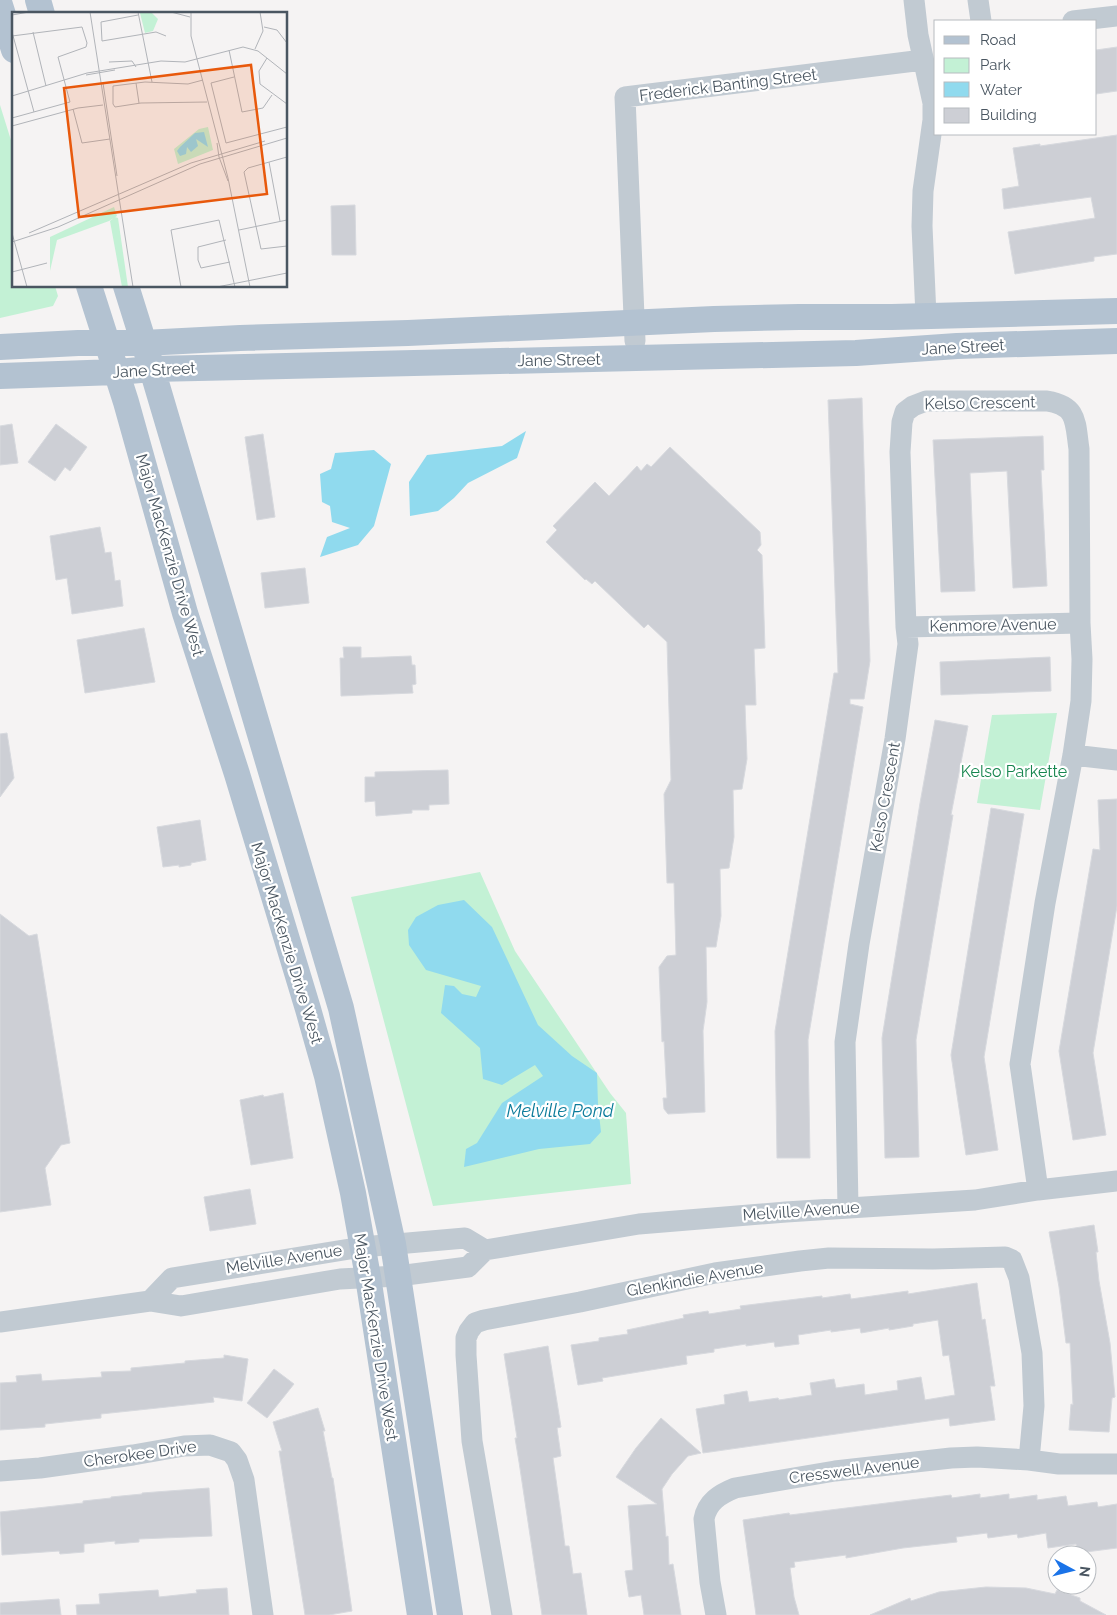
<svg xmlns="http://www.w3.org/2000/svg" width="1117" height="1615" viewBox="0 0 1117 1615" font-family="Raleway,sans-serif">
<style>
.green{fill:#c3f1d5}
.water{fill:#90daee}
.building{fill:#cdcfd5;stroke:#d7d9de}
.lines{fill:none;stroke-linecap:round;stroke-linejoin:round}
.minor{stroke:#c1cad2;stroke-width:21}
.major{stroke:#b3c2d1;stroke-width:26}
.labels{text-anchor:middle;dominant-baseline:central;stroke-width:4.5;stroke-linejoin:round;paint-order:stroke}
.street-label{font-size:16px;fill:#4a5661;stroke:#fff}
.park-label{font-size:16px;fill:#17864f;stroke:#fff}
.water-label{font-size:18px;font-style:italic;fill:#0c7c9b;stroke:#fff}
.inset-road{fill:none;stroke:#b1b4b9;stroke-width:1}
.view{fill:#e8590c;fill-opacity:0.15;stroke:#e8590c;stroke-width:2.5}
.inset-edge{fill:none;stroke:#4a5661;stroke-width:2.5}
</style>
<rect width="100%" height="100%" fill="#f5f3f3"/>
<path class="green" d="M0,105L14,150V286H55L58,296L53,306L0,318Z
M1057,713L1040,810L977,803L992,715Z
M480,872L515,951L610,1093L626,1113L631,1184L433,1206L351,897Z"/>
<path class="water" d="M526,431L517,458L468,483L454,498L438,511L410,516L409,482L427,455L502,446Z
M374,450L391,464L374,526L358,545L320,557L327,537L350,528L332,522L330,506L322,502L320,474L331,469L335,453Z
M464,900L492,927L538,1025L572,1056L597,1073L598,1105L601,1132L590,1144L539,1149L464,1167L466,1149L477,1143L502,1103L543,1076L535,1065L502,1085L483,1079L480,1048L441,1013L445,985L454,986L462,994L476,997L481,986L426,970L409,945L408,930L416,917L438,905Z"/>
<path class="building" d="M1117,47V91L1096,94V50Z
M1117,135V254L1094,257V261L1015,274L1008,232L1095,218L1091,197L1004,209L1002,189L1019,186L1013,148L1040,144V146Z
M355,205L356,255H332L331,206Z
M862,398L870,661L864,699H850V704L863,707L808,1040L810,1158H777L775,1031L834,673H838L828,400Z
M12,424L18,463L0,465V426Z
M56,424L87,447L70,471L65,467L55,481L28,462Z
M263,434L275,517L257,520L245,437Z
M1043,436L1044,470H1041L1047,586L1013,588L1007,471L970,473L975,591L941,592L933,440Z
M670,447L760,532L761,545L757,550L762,555L765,648L754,649L756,705H745L747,759L742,789L733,790L734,837L729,868L720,869L721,916L716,947H706L707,1002L703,1031L705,1112L668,1114L664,1109L663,1098H667L664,1041L662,1042L659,967L667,956L676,955L674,883H667L664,794L671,780L667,642L648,624L644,628L595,581L592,584L586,579L585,580L546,542L557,530L553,526L595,482L609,496L637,466L641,471L647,464L651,467Z
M100,527L105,553L111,552L115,581L120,580L123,606L72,614L67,578L56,580L50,536Z
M305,568L309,603L265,608L261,573Z
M144,628L155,682L85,693L77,640Z
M343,647H361V658L411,656L412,665H415L416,684L412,685L413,693L341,696L340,658H344Z
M1050,657L1051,691L941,695L940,662Z
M935,720L968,726L951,815H953L916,1040L919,1157L885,1158L882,1038L920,803Z
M7,733L14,778L0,797V734Z
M448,770L449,804L429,805V810H412V813L376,816L375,801L365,802V777H375V772Z
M1117,799V906L1093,1053L1106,1135L1073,1140L1059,1051L1093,849L1100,850L1098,800Z
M991,808L1024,814L984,1057L998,1150L966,1155L951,1055Z
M200,820L206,860L191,863V865L179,867V865L163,867L157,827Z
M0,914L29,936L37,934L70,1143L61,1145L45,1168L51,1205L0,1212Z
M283,1093L293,1158L251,1165L240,1100L263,1095L264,1097Z
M250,1189L256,1224L210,1231L204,1197Z
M1094,1225L1098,1252H1096L1099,1281L1110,1343L1115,1397L1112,1398L1109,1432L1069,1430L1071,1404L1073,1405L1070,1343H1066L1059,1287L1049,1232Z
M977,1283L982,1320L985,1319L995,1386H990L995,1420L950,1426L949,1418L703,1453L696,1409L725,1404L724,1395L747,1391L749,1402L778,1398L779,1400L812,1395L810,1383L834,1379L836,1388L864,1384L865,1395L898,1390L897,1381L921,1377L925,1400L955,1395L949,1355L943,1356L938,1320L913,1324V1326L889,1330V1328L861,1333L860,1328L831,1332V1330L798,1335L799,1344L775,1347L774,1342L746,1346V1344L714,1349V1352L686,1356L687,1364L602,1378L603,1381L578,1385L571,1345L599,1341V1338L628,1334L627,1330L684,1318L683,1315L708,1311L709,1314L741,1309L740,1306L822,1296V1298L850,1294L851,1299L908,1291V1294Z
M548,1346L561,1427L557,1428L561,1456L553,1458L561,1515L565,1546H569L573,1574L581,1573L587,1615H542L519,1462L515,1438H517L504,1354Z
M224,1355L248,1359L242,1401L213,1397L214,1402L101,1414V1418L45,1424V1427L0,1430V1383L17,1382L16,1376L41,1374L42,1381L102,1377L101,1372L131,1371V1368L185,1363V1361L224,1358Z
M274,1369L294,1384L267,1418L247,1403Z
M318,1408L325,1431H323L332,1478H333L352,1611L329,1615H305L279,1451H282L273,1422Z
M661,1418L701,1453L688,1456L672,1474L662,1489L666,1537L668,1536L669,1565L673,1564L681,1615H644L641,1595L629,1597L625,1571L633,1570L628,1506L657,1504L616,1477L636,1448Z
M209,1488L212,1536L139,1539V1542L115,1544V1541L84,1544V1552L60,1554L59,1551L2,1555L0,1512L83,1503V1501L111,1498V1497L142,1494V1493Z
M980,1494V1498L1009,1494V1499L1037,1495V1500L1066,1496L1068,1506L1097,1502L1098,1507L1117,1504V1548L1078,1553L1076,1544L1048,1548L1046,1533L1018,1538L1017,1534L988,1538L987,1533L956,1537L957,1542L903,1548L846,1558V1555L794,1562L795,1567L790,1568L794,1597L799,1615H756L743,1520L789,1513L790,1515L951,1495L952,1498Z
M986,1587L1026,1588L1055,1594L1057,1590L1080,1598V1601L1106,1615H870L910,1598L911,1601L939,1592Z
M227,1588L229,1615H77L76,1605L100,1604L99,1594L158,1590L159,1597L197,1593L196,1590Z
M59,1599L61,1615H0V1603Z"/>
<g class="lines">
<path class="minor" d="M914,0L918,35L933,103V120L923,191L922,226L926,316
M978,0L981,21
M1073,21L1117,16
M635,341L625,97L923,60
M906,627L1080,623
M1073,755L1117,760
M848,1208L845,1042L859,944L895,739L908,644L906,627L900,452L902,422L905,412L913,406L926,401H1047C1078,406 1075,422 1079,449L1080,623L1082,659L1081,701L1073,755L1045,903L1020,1064L1038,1190
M150,1301L172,1278L362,1247L465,1238L485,1250
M0,1322L150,1301L181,1306L340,1279L398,1276L468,1267L485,1250L639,1224L786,1212L975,1200L1038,1190L1117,1181
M0,1471L40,1468L133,1455L184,1446L210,1445L231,1452L237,1460L244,1480L263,1615
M502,1615L472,1441L466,1355V1338L469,1331L475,1323L484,1320L580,1302L715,1273L800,1261L829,1258L933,1259L1005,1257L1012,1260L1019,1278L1032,1353L1034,1406L1029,1460
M716,1615L710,1582L704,1519C707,1502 720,1494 735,1488L835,1471L951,1458L977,1457L1029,1460L1059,1464H1117"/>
<path class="major" d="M38,0L42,14
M0,5L14,50
M89,286L126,402L185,613L237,774L308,1009L327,1076L353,1193L368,1277L420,1615
M126,286L152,369L341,1008L393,1244L450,1615
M0,347L78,343H144L240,338L408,333L714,319L799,317H892L1117,311
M0,376L117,372L152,369L856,353L957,346L1117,341"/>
</g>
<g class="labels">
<g class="street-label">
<text transform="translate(728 85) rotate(-7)">Frederick Banting Street</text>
<text transform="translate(963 347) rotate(-3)">Jane Street</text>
<text transform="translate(559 360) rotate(-1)">Jane Street</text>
<text transform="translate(154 370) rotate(-3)">Jane Street</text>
<text transform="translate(980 403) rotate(-1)">Kelso Crescent</text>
<text transform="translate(170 555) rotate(74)">Major MacKenzie Drive West</text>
<text transform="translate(993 625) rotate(-1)">Kenmore Avenue</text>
<text transform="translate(885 797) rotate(-80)">Kelso Crescent</text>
<text transform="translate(287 943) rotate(73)">Major MacKenzie Drive West</text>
<text transform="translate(801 1211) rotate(-4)">Melville Avenue</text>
<text transform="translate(284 1259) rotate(-9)">Melville Avenue</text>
<text transform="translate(695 1279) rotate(-10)">Glenkindie Avenue</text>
<text transform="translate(376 1337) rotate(81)">Major MacKenzie Drive West</text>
<text transform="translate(140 1454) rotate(-8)">Cherokee Drive</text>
<text transform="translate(854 1470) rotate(-7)">Cresswell Avenue</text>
</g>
<g class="park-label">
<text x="1014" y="771">Kelso Parkette</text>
</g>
<g class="water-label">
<text x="560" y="1110">Melville Pond</text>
</g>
</g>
<g transform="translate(12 12)">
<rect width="275" height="275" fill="#f5f3f3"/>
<path d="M139,0L146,7L141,19L133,21L128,1ZM196,115L201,138L166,152L162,137L187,117ZM102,195L105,204L97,209L45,228L38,259V225ZM103,205L106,206L116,275H110L98,209Z" fill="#c3f1d5"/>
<path d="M192,120L196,135L184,127L186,134L179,140L175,135L174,142L168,144L165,139L168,135L183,121Z" fill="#90daee"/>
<path class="inset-road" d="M78,0L121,275M126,0L140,70M159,0L178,5M179,0V24L216,166L238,275M0,3L17,0M126,3L89,10L90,29L144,20L154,24M252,15L265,18L275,31M0,20L22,100M21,20L34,74M0,24L70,15L75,31L74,35L46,45L58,90L0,106M243,37L251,19L248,0M217,38L230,100L251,96L260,83M255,46L247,59L248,72L275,92M97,50L120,49L124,55M74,63L103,58M222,65L199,71L214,131L275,115M191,68L176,72L133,70L101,74V92L103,95L129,91L195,90M91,71L105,164M124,71L127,91M0,84L75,61L149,49L173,50L231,35L246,39L275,62M61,97L70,131L98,127M0,114L66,96L91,93M205,131L207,145L216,169M275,145L236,156L232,160L249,237L275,234M257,150L268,209M227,218L275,208M0,221L15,275M17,221L179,151L253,129M214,228L186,235V248L189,256L218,250M0,230L46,215L188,152L275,126M0,260L35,251M169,275L159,218L207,208L223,275M205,275L275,261"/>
<path class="view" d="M239,53L255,182L67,205L52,76Z"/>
<rect width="275" height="275" class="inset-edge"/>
</g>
<rect x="934" y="20" width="162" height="115" fill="#ffffff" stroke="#b7bbc0"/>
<rect x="944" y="36" width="25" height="8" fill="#b3c2d1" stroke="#b7bbc0"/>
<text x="980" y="45" font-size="15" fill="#4a5661">Road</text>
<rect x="944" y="58" width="25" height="15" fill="#c3f1d5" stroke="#b7bbc0"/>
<text x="980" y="70" font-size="15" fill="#4a5661">Park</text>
<rect x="944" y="82" width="25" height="15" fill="#90daee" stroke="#b7bbc0"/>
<text x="980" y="95" font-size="15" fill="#4a5661">Water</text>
<rect x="944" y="108" width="25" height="15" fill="#cdcfd5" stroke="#b7bbc0"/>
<text x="980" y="120" font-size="15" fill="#4a5661">Building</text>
<g transform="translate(1072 1570) rotate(97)"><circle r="24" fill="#ffffff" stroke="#b7bbc0"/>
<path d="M0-4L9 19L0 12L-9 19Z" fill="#1a73e8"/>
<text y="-8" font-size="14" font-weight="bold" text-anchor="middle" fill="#4a5661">N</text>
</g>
</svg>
